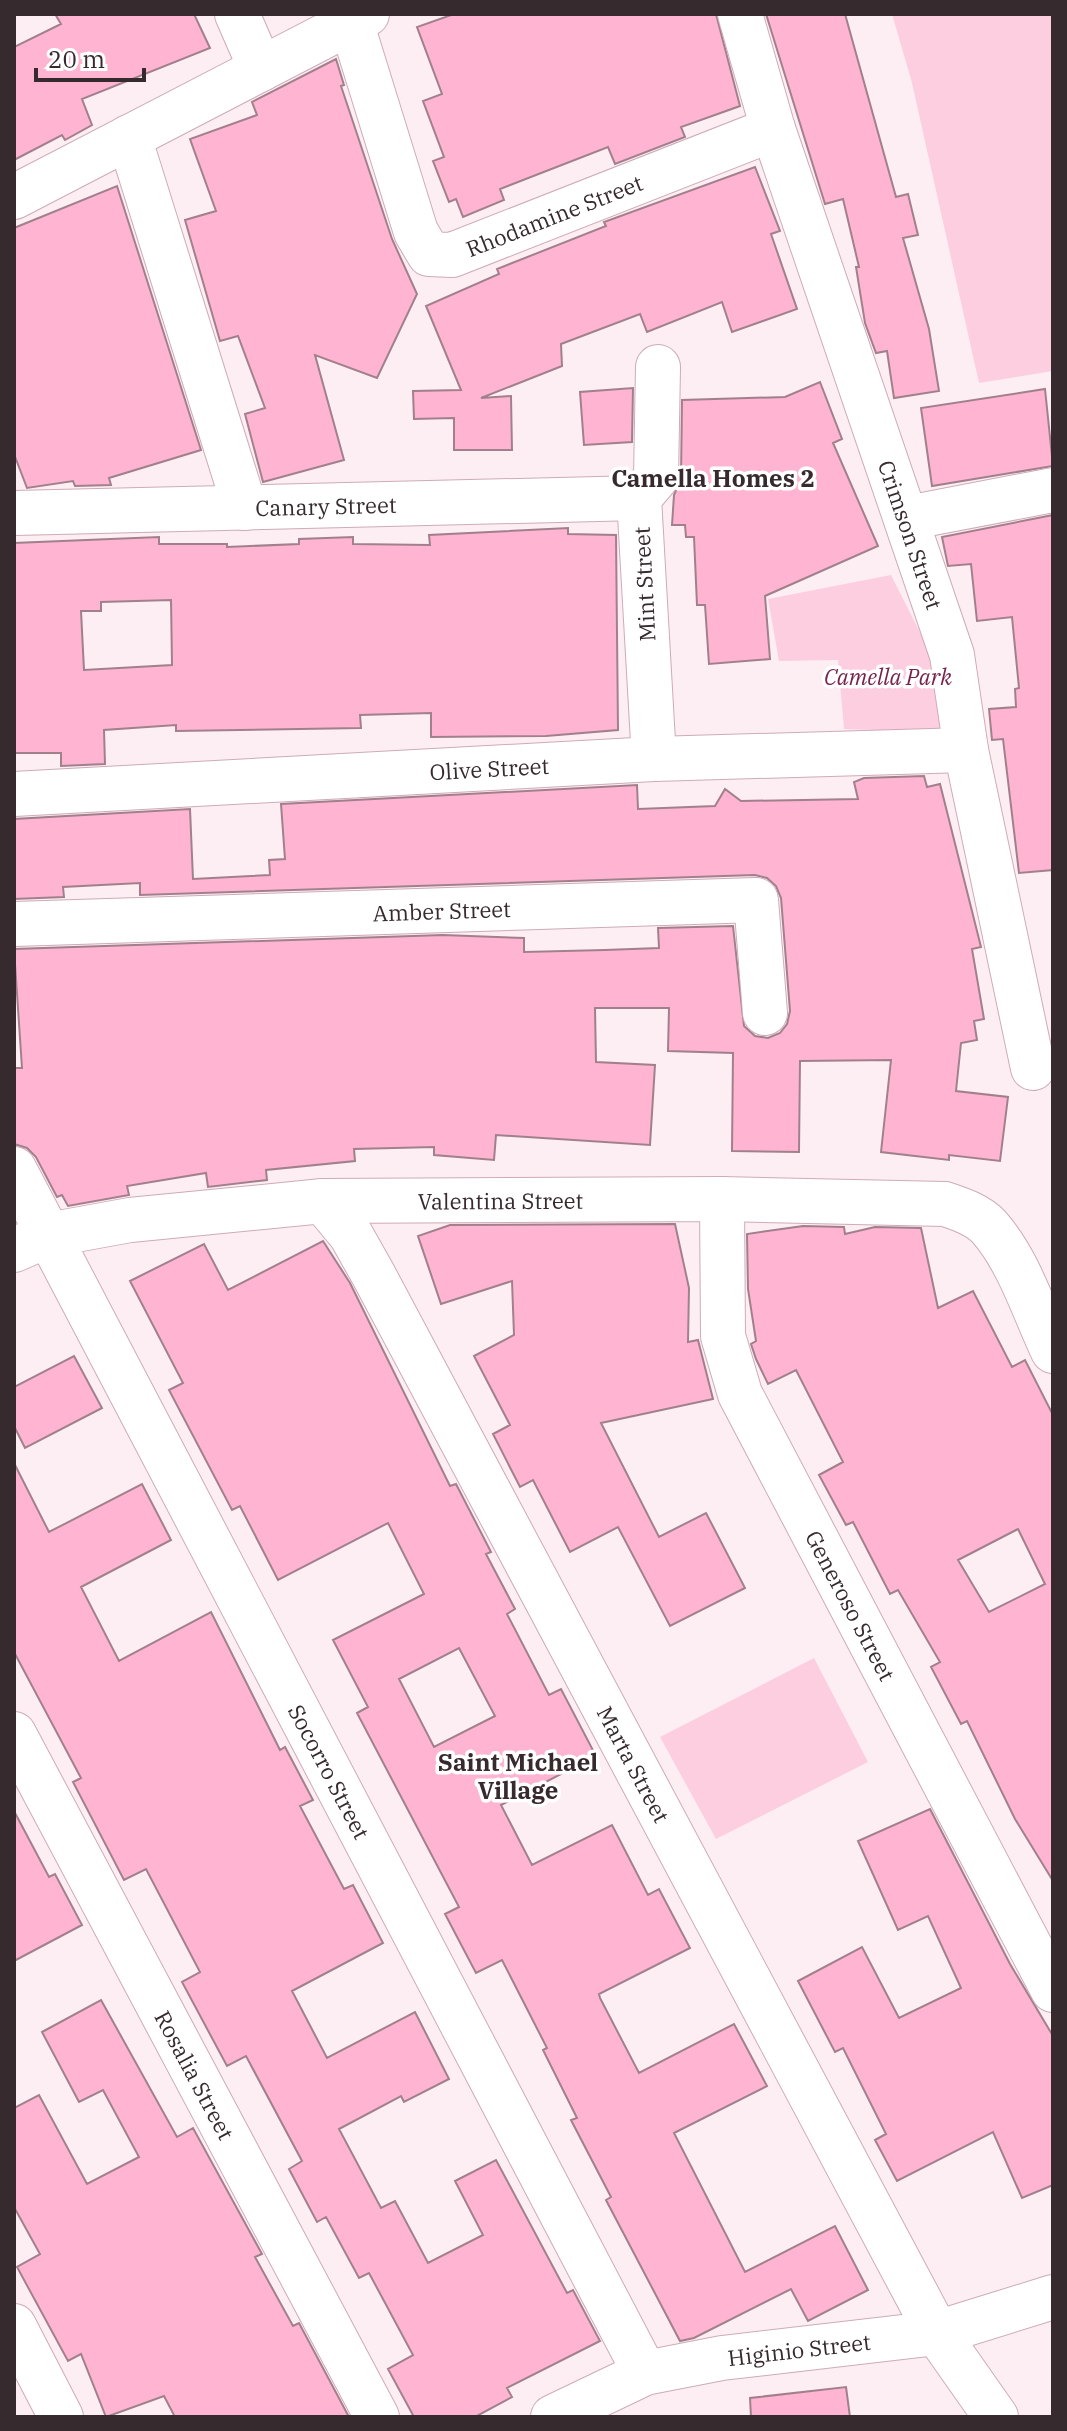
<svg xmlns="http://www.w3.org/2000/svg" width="1067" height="2431" viewBox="0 0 1067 2431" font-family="'IBM Plex Serif',serif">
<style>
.green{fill:#fdcee0}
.building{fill:#ffb4d1;stroke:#a1808c;stroke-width:2;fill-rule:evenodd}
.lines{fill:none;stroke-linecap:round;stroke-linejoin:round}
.minor-casing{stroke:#ceabb8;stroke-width:46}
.minor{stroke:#fff;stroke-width:44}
.labels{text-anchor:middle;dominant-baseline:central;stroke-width:7;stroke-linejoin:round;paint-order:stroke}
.street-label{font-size:22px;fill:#372a2f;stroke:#fff}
.park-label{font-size:22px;font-style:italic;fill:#78244d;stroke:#fff}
.neighbourhood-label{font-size:24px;font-weight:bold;fill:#372a2f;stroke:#fff}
</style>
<rect width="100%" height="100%" fill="#fdeef4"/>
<path class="green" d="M892,14H1053V371L979,383L912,83Z
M891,575L935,662L940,732L844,729L838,660L779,661L768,599Z
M814,1658L868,1762L716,1839L660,1737Z"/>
<path class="building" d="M55,14H194L210,48L82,99L92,125L65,140L62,135L14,160V47L61,24Z
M454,14H716L740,106L681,127L685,137L615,164L608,147L500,189L504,200L463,217L456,199L449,202L433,161L444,157L423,101L442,94L417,27Z
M766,14H845L896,197L908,194L918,235L903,238L929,329L939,391L894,398L887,351L876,353L865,323L856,267H859L843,199L825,204Z
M336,59L344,85L341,86L392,239L417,294L377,378L315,355L344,460L263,482L245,414L265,408L238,336L220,341L185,220L216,211L190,139L257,115L252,102Z
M755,167L780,231L771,234L797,309L732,332L722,302L647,332L640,314L561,344L562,366L481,398L511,396L512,450H454V418L414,419L413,391L461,390L426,306L499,274L497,269L606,226L604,222Z
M117,186L201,450L109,478L111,485L75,486L73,481L27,488L14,454V228Z
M820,382L842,439L833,443L878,546L765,596L770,659L709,664L705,605H697L694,537H686L685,525H672L674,495L681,478L682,400L785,397Z
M633,388L632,442L584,445L580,392Z
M1045,389L1053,466L932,486L921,408Z
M1053,515V870L1019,873L1003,739L992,740L989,709L1016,707L1015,689L1019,688L1012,617L977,621L971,564L948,566L942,537Z
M568,528V534L616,535L618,730L546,736L431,737V713L360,715L361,728L176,731V725L104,730L105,764L61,766V753H14V543L159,537V544H227V547L299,544V539L353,537V544L430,545L429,535ZM171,600L172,665L84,670L81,611H101V602Z
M924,776L927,787L940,784L981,947L972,949L984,1019L974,1021L977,1040L961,1043L956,1091L1008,1097L1000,1161L949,1155V1160L881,1152L891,1060L800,1061L799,1152L732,1151L733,1053L668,1051L669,1008H595L596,1062L655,1065L650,1145L496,1135L494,1160L434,1155V1147L354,1149L355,1161L266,1170L267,1180L208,1187L206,1173L127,1186L129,1195L68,1206L62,1195L57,1197L36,1157L27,1148L14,1144V1068H22L14,949L443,935L524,938V952L605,950L659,948L658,928L733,926L744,1026L755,1036L768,1038L780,1033L787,1024L790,1011L781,898L776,886L767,878L755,875L140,895V883L63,887L64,897L14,899V819L190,809L193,879L270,875L269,860L285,859L281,804L637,785L638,809L715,806L725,789L741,801L858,799L854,782L864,778Z
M675,1224L689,1288L688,1342L698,1340L713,1399L601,1423L659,1537L706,1513L745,1588L670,1626L618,1527L570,1552L533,1480L520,1487L493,1434L510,1425L474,1356L514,1335L512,1281L441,1304L418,1236L450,1225Z
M803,1226L844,1227L845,1234L875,1227L921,1228L938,1308L973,1291L1012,1367L1025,1360L1053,1415V1881L1015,1819L967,1721L961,1724L931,1667L940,1662L898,1590L890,1594L853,1522L846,1525L819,1475L843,1462L796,1370L768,1384L756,1359L751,1344L756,1341L748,1289L747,1234ZM1018,1529L1045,1584L989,1612L958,1560Z
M323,1241L350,1283L450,1486L456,1484L491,1552L486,1554L515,1609L507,1614L549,1695L561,1689L596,1756L501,1805L532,1865L612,1825L648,1895L659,1889L690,1948L599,1994L600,1998L639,2073L734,2024L767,2086L674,2133L745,2272L835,2226L868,2290L808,2321L791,2289L694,2338L680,2341L606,2200L611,2197L571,2120L577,2118L543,2050L547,2048L502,1960L476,1973L445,1914L459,1907L357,1713L368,1707L333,1640L424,1594L388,1523L278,1580L240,1506L232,1510L169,1390L183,1383L130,1281L204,1244L228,1290ZM459,1648L495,1716L434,1747L399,1679Z
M74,1356L102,1408L25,1448L14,1426V1387Z
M14,1463L49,1532L142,1484L171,1540L81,1587L119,1661L211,1612L280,1750L285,1747L313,1800L300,1806L344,1889L353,1885L383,1943L292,1991L327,2058L415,2012L449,2079L404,2102L401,2096L339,2129L381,2208L395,2201L428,2263L483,2235L455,2181L496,2160L567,2293L573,2290L600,2341L507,2388L512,2397L475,2417H414L388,2369L413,2355L369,2273L359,2278L326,2217L317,2222L289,2169L302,2161L246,2056L227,2066L182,1982L200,1972L146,1869L124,1880L73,1782L81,1778L14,1652Z
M930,1809L1010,1964L1053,2036V2185L1022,2198L993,2132L897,2181L875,2140L886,2134L843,2048L835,2052L798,1981L862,1947L899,2018L961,1988L928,1916L898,1930L858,1841Z
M14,1811L49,1877L55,1874L82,1925L14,1961Z
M101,2000L177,2137L193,2128L262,2254L255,2257L293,2326L299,2323L349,2417H175L164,2396L106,2417L81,2354L68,2361L17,2267L40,2254L14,2207V2108L39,2095L87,2184L139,2157L103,2090L79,2102L42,2032Z
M846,2387L850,2417H751L750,2398Z"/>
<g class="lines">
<defs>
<g id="minor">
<path d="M237,14L261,69"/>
<path id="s1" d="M740,14L773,129L952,655L966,750L1033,1068"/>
<path id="s2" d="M351,22L416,232L429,254L452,255L773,129"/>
<path d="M129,137L245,508"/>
<path d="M14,197L367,14"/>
<path id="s3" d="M14,513L639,498"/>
<path d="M907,518L1053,490"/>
<path d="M654,759L639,498L656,478L658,367"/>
<path id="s4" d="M14,794L654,759L966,750"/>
<path id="s5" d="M14,924L756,900L765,1013"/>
<path id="s6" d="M14,1169L645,2373"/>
<path id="s7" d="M722,1199L723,1336L740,1394L1053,1990"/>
<path id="s8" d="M323,1201L351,1235L373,1274L937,2333L996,2417"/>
<path id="s9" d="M14,1250L48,1235L130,1220L323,1201L722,1199L945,1204C960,1209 978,1215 989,1227C1019,1261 1034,1311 1053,1351"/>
<path id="s10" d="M14,1734L377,2417"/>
<path d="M14,2326L61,2417"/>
<path id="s11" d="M553,2417L645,2373L722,2358L937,2333L1053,2297"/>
</g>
</defs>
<use href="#minor" class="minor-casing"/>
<use href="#minor" class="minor"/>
</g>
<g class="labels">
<g class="street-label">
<text stroke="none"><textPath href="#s2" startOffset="378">Rhodamine Street</textPath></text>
<text stroke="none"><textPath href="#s3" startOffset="312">Canary Street</textPath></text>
<text stroke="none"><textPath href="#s1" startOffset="548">Crimson Street</textPath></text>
<text transform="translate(644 584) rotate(-93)">Mint Street</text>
<text stroke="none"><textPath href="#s4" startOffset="476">Olive Street</textPath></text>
<text stroke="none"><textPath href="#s5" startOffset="428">Amber Street</textPath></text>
<text stroke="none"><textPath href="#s9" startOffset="492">Valentina Street</textPath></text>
<text stroke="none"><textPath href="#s7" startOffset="436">Generoso Street</textPath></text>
<text stroke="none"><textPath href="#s8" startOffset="644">Marta Street</textPath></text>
<text stroke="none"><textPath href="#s6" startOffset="680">Socorro Street</textPath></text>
<text stroke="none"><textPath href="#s10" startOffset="386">Rosalia Street</textPath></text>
<text stroke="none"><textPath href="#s11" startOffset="258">Higinio Street</textPath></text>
</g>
<g class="park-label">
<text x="888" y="676">Camella Park</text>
</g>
<g class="neighbourhood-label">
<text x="713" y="478">Camella Homes 2</text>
<text x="518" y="1762">Saint Michael<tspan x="518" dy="28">Village</tspan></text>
</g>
</g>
<rect width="1067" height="2431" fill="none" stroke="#372a2f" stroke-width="32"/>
<path d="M36 68v12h108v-12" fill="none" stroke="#372a2f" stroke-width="4"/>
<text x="48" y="68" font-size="24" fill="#372a2f" stroke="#ffffff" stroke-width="6" paint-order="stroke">20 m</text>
</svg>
